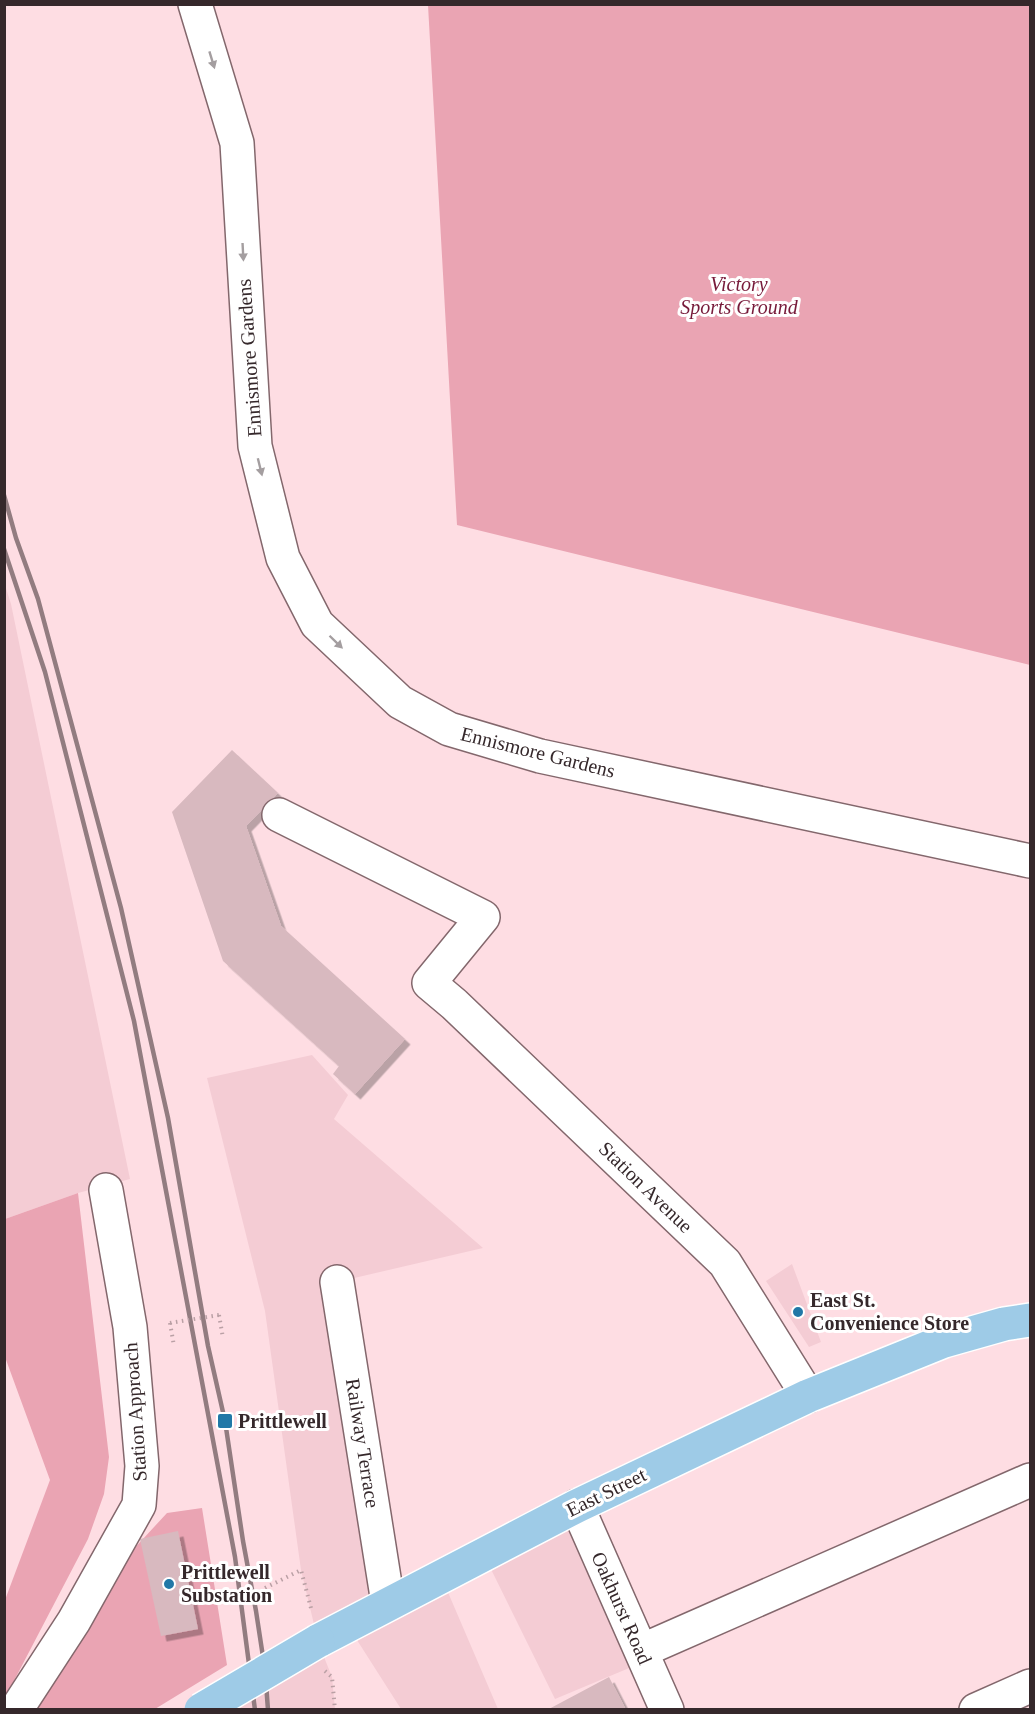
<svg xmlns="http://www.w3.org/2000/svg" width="1035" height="1714" viewBox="0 0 1035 1714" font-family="'Times New Roman',serif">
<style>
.built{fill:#f4ccd4}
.green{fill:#eaa4b3}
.building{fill:#d8b9bf;filter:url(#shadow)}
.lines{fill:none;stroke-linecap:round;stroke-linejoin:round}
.minor-casing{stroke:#83676c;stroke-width:36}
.major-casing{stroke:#fff;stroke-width:36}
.path{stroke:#baa0a5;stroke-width:4;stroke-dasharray:1.5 4.5;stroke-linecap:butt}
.minor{stroke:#fff;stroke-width:33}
.major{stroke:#9ecbe7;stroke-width:33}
.rail{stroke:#927c80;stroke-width:4.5}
.major-bridge-casing{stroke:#fff;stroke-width:36;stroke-linecap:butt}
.path-bridge{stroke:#baa0a5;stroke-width:4;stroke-dasharray:1.5 4.5;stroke-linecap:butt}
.major-bridge{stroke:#9ecbe7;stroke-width:33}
.oneway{fill:#a49ea0}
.poi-dot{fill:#2178a7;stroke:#fff;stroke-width:2}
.labels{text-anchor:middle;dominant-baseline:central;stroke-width:6;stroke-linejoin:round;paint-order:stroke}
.park-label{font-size:20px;font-style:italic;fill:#771a3a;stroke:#fff}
.street-label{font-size:20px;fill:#35282b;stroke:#fff}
.poi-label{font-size:20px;font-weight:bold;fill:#35282b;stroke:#fff;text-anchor:start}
</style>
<defs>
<filter id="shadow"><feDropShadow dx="5.5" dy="5.5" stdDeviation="0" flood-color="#0004"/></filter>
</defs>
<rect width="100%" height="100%" fill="#fedde3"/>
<path class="built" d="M4,582L11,604L130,1179L78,1193L5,1219Z
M312,1055L348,1095L334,1119L483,1248L337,1282L388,1603L441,1576L498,1709H401L348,1626L318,1642L332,1677L335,1709L201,1710L318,1641L301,1570L265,1311L207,1078Z
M792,1264L821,1342L809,1347L766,1281Z
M577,1506L646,1661L555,1699L484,1555Z"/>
<path class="green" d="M428,5H1030V665L457,525Z
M78,1193L109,1457L104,1494L88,1539L5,1698V1600L50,1480L5,1357V1219Z
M202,1508L227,1665L155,1709L31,1710L130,1553L167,1513Z"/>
<path class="building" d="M232,750L278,793L246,826L281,926L405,1039L355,1094L333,1074L339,1066L223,961L172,812Z
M178,1531L198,1629L161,1636L140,1539Z
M609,1677L626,1710H547Z"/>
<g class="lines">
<defs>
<path id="minor" d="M195,4L237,143L255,446L283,558L317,624L400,702L449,729L540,756L1030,861
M279,815L483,917L429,983L454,1004L725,1263L808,1396
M337,1282L388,1603
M577,1506L667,1710
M641,1651L1030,1480
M16,1710L74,1621L139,1505L142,1466L130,1327L106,1190
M976,1710L1030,1686"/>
<path id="major" d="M318,1641L577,1506L808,1396L944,1341L1004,1324L1030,1320"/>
</defs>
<use href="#minor" class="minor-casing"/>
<use href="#major" class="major-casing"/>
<path class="path" d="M219,1315L223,1338
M170,1323L174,1346
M265,1588L301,1570L312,1612
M325,1671L332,1677L335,1710"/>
<use href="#minor" class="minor"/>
<use href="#major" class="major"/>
<path class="rail" d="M4,495L16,538L38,599L121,908L168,1118L208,1346L225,1421L243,1541L256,1611L265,1670L268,1710
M4,549L45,672L134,1021L235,1557L255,1710"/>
<defs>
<path id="major-bridge" d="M201,1710L318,1641"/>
</defs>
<use href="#major-bridge" class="major-bridge-casing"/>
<path class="path-bridge" d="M170,1323L219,1315"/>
<use href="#major-bridge" class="major-bridge"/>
</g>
<defs><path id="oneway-solid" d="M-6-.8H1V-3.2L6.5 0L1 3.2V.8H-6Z" transform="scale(1.5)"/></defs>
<g class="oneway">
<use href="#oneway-solid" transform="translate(212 60) rotate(73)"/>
<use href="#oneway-solid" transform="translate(243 252) rotate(87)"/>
<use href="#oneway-solid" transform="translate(260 467) rotate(76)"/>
<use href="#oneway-solid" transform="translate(336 642) rotate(44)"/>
</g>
<g class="poi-dot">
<circle cx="798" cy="1312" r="6"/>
<rect x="217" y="1413" width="16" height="16" rx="3"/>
<circle cx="169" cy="1584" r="6"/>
</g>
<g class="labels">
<g class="park-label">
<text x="739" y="284">Victory<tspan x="739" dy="23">Sports Ground</tspan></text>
</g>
<g class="street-label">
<text transform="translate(249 358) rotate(-94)">Ennismore Gardens</text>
<text transform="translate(538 752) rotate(14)">Ennismore Gardens</text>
<text transform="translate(646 1187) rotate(44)">Station Avenue</text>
<text transform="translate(135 1412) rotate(-94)">Station Approach</text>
<text transform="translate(363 1443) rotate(81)">Railway Terrace</text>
<text transform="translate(606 1492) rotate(-26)">East Street</text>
<text transform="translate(622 1608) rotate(66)">Oakhurst Road</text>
</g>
<g class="poi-label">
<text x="810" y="1300">East St.<tspan x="810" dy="23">Convenience Store</tspan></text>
<text x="238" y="1421">Prittlewell</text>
<text x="181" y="1572">Prittlewell<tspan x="181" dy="23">Substation</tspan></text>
</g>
</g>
<rect width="1035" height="1714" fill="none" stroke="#35282b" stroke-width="12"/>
</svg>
